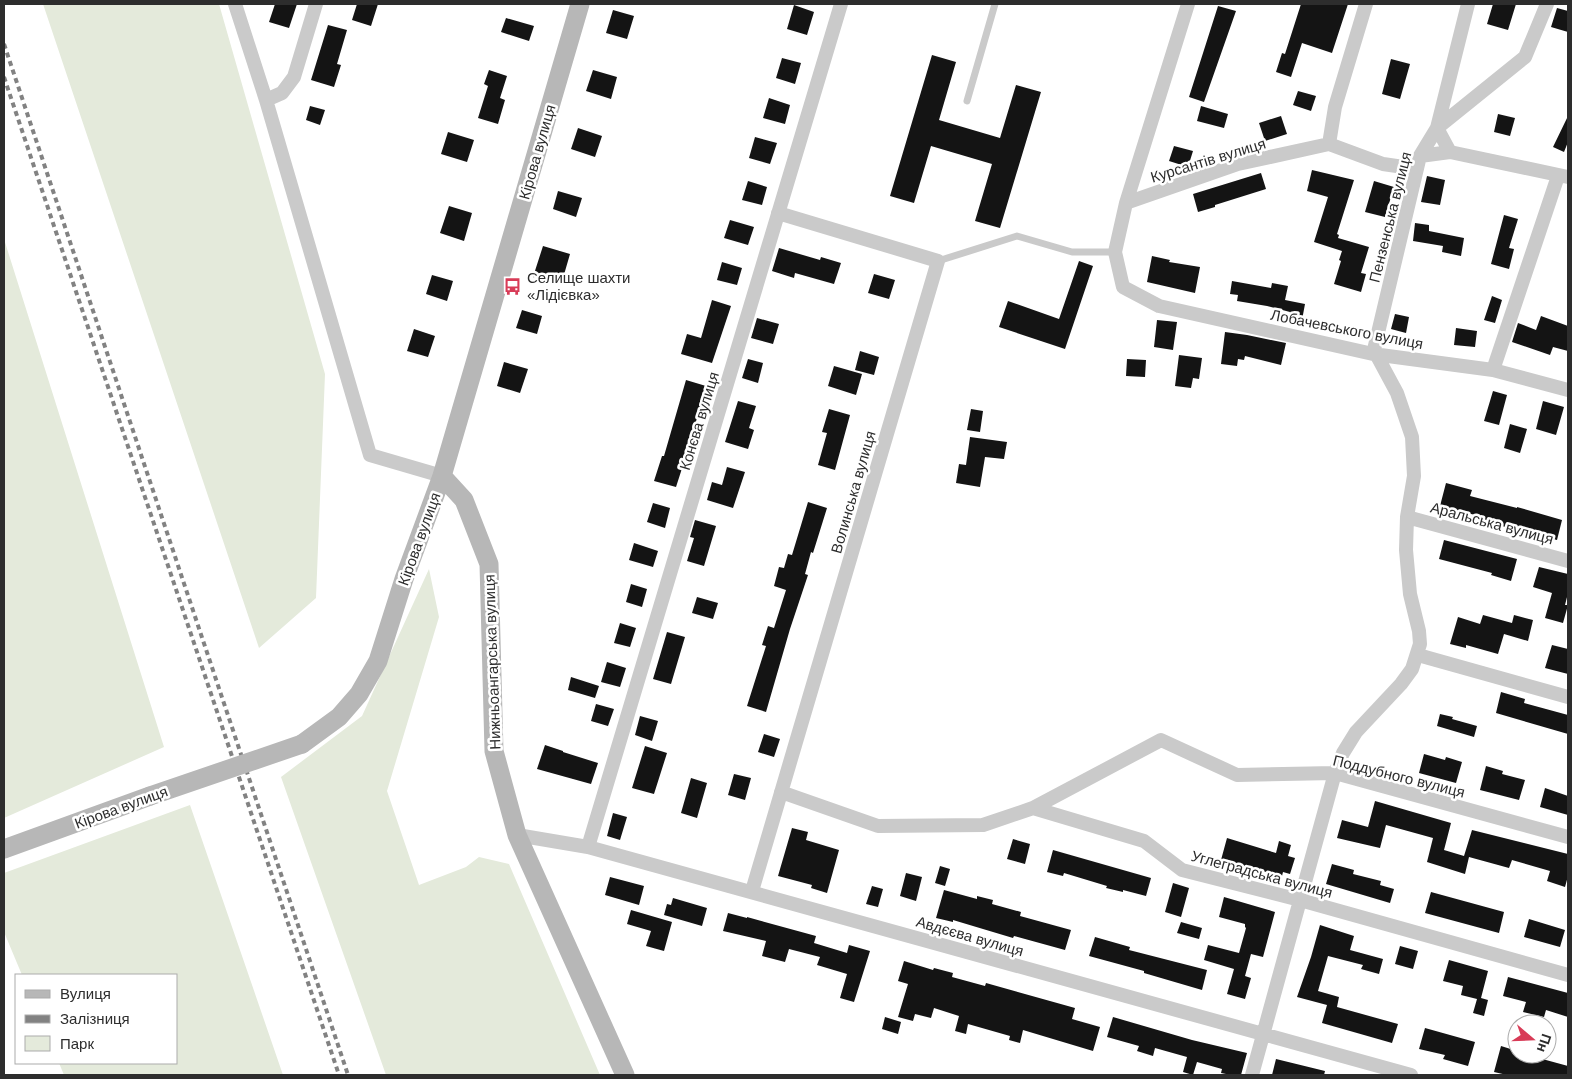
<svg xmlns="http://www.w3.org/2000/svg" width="1572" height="1079" viewBox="0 0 1572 1079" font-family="Helvetica,sans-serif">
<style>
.green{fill:#e4eadb}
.building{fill:#141414}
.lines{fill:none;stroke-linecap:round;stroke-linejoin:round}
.lane{stroke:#cacaca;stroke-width:7}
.street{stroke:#cacaca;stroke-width:14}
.secondary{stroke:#b7b7b7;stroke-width:19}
.rail{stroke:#828282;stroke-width:4;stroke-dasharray:5 4;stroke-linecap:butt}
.secondary-bridge{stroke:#b7b7b7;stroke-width:19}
.labels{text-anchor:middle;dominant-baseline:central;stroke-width:5;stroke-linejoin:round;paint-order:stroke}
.street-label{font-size:15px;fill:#2d2d2d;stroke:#fff}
.poi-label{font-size:15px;fill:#2d2d2d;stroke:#fff;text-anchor:start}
</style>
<rect width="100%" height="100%" fill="#fff"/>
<path class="green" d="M43,4H219L325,374L316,598L259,648Z
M4,239L164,747L4,818Z
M429,569L439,617L387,791L419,885L466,867L479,857L509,864L600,1075H386L281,777L362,716Z
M190,805L283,1075H64L59,1063H176V975H22L4,932V873Z"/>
<path class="building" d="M275,4H297L289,28L269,22Z
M357,4H378L371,26L352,20Z
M1301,4H1348L1332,53L1302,43L1291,77L1276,72L1282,53L1285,54Z
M1493,4H1516L1508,30L1487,24Z
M794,5L814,12L807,35L787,29Z
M1218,6L1236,11L1204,102L1189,97Z
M1557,8L1568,11V32L1551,27Z
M613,10L634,16L627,39L606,33Z
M506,18L534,26L529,41L501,32Z
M328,25L347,30L337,64L341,65L334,87L311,80Z
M932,55L956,62L939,120L1000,138L1016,85L1041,92L1000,228L975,221L992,164L931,146L914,203L890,196Z
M782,58L801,63L795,84L776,78Z
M1391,59L1410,64L1400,99L1382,94Z
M489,70L507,76L500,98L505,100L498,124L478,118L488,86L484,84Z
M593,70L617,77L611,99L586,91Z
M1298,91L1316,96L1311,111L1293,105Z
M769,98L790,105L785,124L763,118Z
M310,106L325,110L320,125L306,120Z
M1201,106L1228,114L1224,128L1197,121Z
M1498,114L1515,118L1510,136L1494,132Z
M1281,116L1287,134L1265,141L1259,123Z
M1568,116V142L1564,152L1553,147Z
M578,128L602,136L595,157L571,149Z
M448,132L474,140L467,162L441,154Z
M755,137L777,143L770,164L749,158Z
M1174,146L1193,151L1188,167L1169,161Z
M1312,170L1354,180L1337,234L1339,235L1338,238L1369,247L1361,273L1366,274L1361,292L1334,284L1341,261L1339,260L1342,251L1314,242L1328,197L1307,191Z
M1261,173L1266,189L1215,205V207L1198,212L1193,194Z
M1427,176L1445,180L1440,205L1421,202Z
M748,181L767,187L762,205L742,200Z
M1374,181L1394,187L1385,217L1365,212Z
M558,191L582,198L576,217L553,209Z
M449,206L472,213L464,241L440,233Z
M1504,215L1518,219L1509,248L1514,249L1509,269L1491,264Z
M730,220L754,227L748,245L724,238Z
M1415,223L1429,225V231L1464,238L1461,256L1442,252L1443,246L1413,241Z
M543,246L570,254L561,285L533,277Z
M779,248L820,260L821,257L841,263L834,284L795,273L794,278L772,271Z
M1152,256L1170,260L1169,262L1200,267L1195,293L1147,282Z
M1079,261L1093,266L1065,349L999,327L1008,301L1059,319Z
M722,262L742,268L737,285L717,280Z
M874,274L895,280L889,299L868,293Z
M432,275L453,281L447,301L426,294Z
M1232,281L1271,288L1272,283L1288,286L1285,300L1305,304L1302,320L1289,318L1290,312L1267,306L1237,301L1238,295L1230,294Z
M1492,296L1502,300L1495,323L1484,320Z
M712,300L731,306L712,363L681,354L687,334L701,338Z
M522,310L542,316L537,334L516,328Z
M1395,314L1409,317L1406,333L1391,329Z
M1541,316L1568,326V351L1553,347L1550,355L1512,342L1518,323L1536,330Z
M757,318L779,324L773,344L751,338Z
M1157,320L1177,322L1173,350L1154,347Z
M1456,328L1477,331L1475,347L1454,345Z
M414,329L435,336L428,357L407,351Z
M1225,332L1247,335L1286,343L1281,365L1245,356L1244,360L1238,359L1237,366L1221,364Z
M860,351L879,357L874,375L855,370Z
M1179,355L1202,358L1199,379L1193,378L1191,388L1175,386Z
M748,359L763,363L758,383L742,378Z
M1127,359L1146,360L1145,377L1126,376Z
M504,362L528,369L520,393L497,386Z
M834,366L862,374L856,395L828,386Z
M686,380L706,386L695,425H696L676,487L654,481L662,456H664Z
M1493,391L1507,395L1499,425L1484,421Z
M738,401L756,406L749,428L754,430L748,449L725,442Z
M1543,401L1564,407L1556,435L1536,429Z
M829,409L850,415L835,470L818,465L827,433L822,432Z
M971,409L983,411L980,432L967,430Z
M1510,424L1527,429L1520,453L1504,448Z
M970,437L1007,442L1004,459L985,457L980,487L956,483L959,464L966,465Z
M727,467L745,472L733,508L707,500L712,482L722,485Z
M1446,483L1472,490L1470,496L1517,508V507L1562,520L1557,540L1478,520L1479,516L1440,506Z
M808,502L827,508L813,553L811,552L805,574L808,575L790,629L766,712L747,706L766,646L762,645L768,626L774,628L786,590L774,586L779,567L784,568L788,554L792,555Z
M653,503L670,508L665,528L647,522Z
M695,520L716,526L704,566L687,561L694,538L690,537Z
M1444,540L1517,559L1511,581L1491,575L1492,573L1439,559Z
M634,543L658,551L653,567L629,560Z
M1539,567L1568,574V593L1565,605H1568L1563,623L1545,618L1552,593L1533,587Z
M631,584L647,589L642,607L626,602Z
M697,597L718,603L713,619L692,613Z
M1483,615L1512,623L1514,615L1533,620L1528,641L1504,634L1498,654L1466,645V648L1450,644L1458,617L1480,624Z
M620,623L636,628L630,647L614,643Z
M667,632L685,637L671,684L653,679Z
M1552,645L1568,649V674L1545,668Z
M607,662L626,668L620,687L601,682Z
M571,677L599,686L595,698L568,690Z
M1501,692L1525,699L1524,703L1568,715V734L1496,713Z
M596,704L614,709L608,726L591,721Z
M1440,714L1453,717L1452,719L1477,726L1474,737L1437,726Z
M640,716L658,721L652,741L635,735Z
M764,734L780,739L774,757L758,752Z
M545,745L563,751V752L598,763L591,784L537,769Z
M645,746L667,753L654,794L632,788Z
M1424,754L1445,760L1446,757L1462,762L1456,783L1419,773Z
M1486,766L1503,771L1502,774L1525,780L1519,800L1480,790Z
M734,774L751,778L745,800L728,795Z
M691,778L707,783L697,818L681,813Z
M1545,788L1568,796V815L1540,807Z
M1375,801L1451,823L1444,850L1464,856L1472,830L1568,854V876L1565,887L1547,881L1550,871L1512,860L1509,868L1469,857L1465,874L1427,862L1433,838L1386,825L1380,848L1337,838L1342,820L1368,827Z
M613,813L627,817L620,840L607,836Z
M792,828L808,832L806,840L839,850L827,893L811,888L812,885L778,876Z
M1227,838L1276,853L1279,841L1291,845L1288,856L1295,858L1290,874L1283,872L1282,876L1221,860Z
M1013,839L1030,844L1025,864L1007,859Z
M1053,850L1151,878L1146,896L1123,890V892L1106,888L1107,886L1064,873L1063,876L1047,872Z
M1332,864L1354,870L1353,874L1381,881L1380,885L1394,889L1390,903L1326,884Z
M940,866L950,869L945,886L935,883Z
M906,873L922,877L916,901L900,896Z
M610,877L644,886L639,905L605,895Z
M1173,883L1189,888L1181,917L1165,912Z
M872,886L883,889L878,907L866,904Z
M944,890L977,899V896L993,900L992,904L1021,912L1020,916L1071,930L1065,950L1014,936L1013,938L953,920V922L936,918Z
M1431,892L1504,912L1499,933L1425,913Z
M1224,897L1275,912L1263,957L1251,954L1245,976L1251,978L1245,999L1227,994L1234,969L1204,960L1208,945L1239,953L1246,928L1245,927V924L1219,917Z
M673,898L707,908L702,926L664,915L667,904L671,905Z
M631,910L672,922L664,951L646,946L651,931L627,924Z
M728,913L747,918V917L816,936L814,943L847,953L849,945L870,951L854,1002L840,998L847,974L817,965L820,957L789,949L785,962L762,956L766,941L723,931Z
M1529,919L1565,930L1560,947L1524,937Z
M1181,922L1202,928L1199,939L1177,933Z
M1320,925L1354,936L1350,950L1383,959L1379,974L1361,969L1363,965L1328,956L1318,991L1339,997L1337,1007L1398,1024L1392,1043L1322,1023L1327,1005L1297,997L1311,957Z
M1095,937L1130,947L1129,950L1207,970L1202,990L1144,973V971L1089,956Z
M1400,946L1418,951L1413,969L1395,964Z
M1449,960L1488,971L1481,998L1488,1000L1484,1016L1473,1013L1477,999L1461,995L1463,986L1443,981Z
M904,961L933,970L934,968L953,973L952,977L985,986L986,983L1075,1008L1072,1019L1100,1027L1093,1051L1023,1030L1020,1043L1009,1040L1010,1036L968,1024L966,1034L955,1031L959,1016L934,1008L931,1018L915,1014L913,1021L898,1017L908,984L898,981Z
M1508,977L1568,993V1017L1546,1010L1544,1017L1523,1012L1526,1002L1503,996Z
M885,1017L901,1022L898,1034L882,1029Z
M1113,1017L1192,1040L1247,1053L1241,1075H1231L1221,1073L1222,1069L1197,1062L1193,1075L1183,1072L1187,1057L1155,1048L1153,1056L1137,1051L1139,1046L1107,1037Z
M1425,1028L1475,1042L1468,1066L1443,1059L1445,1055L1419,1049Z
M1501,1046L1517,1051V1054H1524L1568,1066V1075H1507L1494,1072Z
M1276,1059L1325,1071L1324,1075H1272Z"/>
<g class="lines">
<path class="lane" d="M967,101L995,4
M938,261L1017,236L1072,252H1115"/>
<path class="street" d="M235,4L266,100L370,455L442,476
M1188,4L1126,203L1115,252L1123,287L1159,306L1373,354L1493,370L1568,390
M266,100L282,93L294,77L316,4
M1329,144L1335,107L1366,4
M1450,152L1437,128L1525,57L1547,4
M1420,156L1450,152L1568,177
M1126,203L1238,164L1329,144L1383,164L1417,169
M1373,354L1420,156L1437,128L1468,4
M1493,370L1558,176
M1407,517L1568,561
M1418,655L1568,697
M781,792L878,826L983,825L1033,808L1144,841L1182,870L1300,900L1568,975
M1033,808L1161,740L1237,775L1335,773L1568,837
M517,835L588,847L1411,1075
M588,847L841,4
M752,891L938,261L778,213
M1252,1075L1335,773L1343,753L1356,732L1401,684L1412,669L1420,644L1419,631L1410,594L1406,550L1407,517L1414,476L1412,437L1397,393L1376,354"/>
<path class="secondary" d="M442,476L464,500L489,564L494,751L517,835L625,1075
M302,744L339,717L359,694L378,661L404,579L442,476L580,4
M4,849L150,796"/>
<path class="rail" d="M4,44L348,1075
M4,77L339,1075"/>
<path class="secondary-bridge" d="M150,796L302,744"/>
</g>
<defs>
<symbol id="bus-bare" viewBox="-9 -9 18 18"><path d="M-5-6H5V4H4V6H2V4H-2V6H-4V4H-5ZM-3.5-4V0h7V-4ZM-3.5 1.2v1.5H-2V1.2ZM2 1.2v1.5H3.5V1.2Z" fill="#d83b57" stroke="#fff" stroke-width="2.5" paint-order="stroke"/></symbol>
</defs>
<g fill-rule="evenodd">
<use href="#bus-bare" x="500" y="274" width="25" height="25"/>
</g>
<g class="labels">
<g class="street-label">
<text transform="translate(537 152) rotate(-74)">Кірова вулиця</text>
<text transform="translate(1208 160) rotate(-17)">Курсантів вулиця</text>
<text transform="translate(1390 217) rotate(-76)">Пензенська вулиця</text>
<text transform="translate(1347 329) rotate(11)">Лобачевського вулиця</text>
<text transform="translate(699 421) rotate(-73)">Конєва вулиця</text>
<text transform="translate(853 492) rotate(-74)">Волинська вулиця</text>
<text transform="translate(1492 523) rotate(15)">Аральська вулиця</text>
<text transform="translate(419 539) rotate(-70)">Кірова вулиця</text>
<text transform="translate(492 662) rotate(-92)">Нижньоангарська вулиця</text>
<text transform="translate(1399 776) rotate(14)">Поддубного вулиця</text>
<text transform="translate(121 807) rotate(-20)">Кірова вулиця</text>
<text transform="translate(1262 874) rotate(15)">Углеградська вулиця</text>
<text transform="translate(970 936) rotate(16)">Авдєєва вулиця</text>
</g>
<g class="poi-label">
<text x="527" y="277">Селище шахти<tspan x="527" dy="17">«Лідієвка»</tspan></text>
</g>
</g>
<rect width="1572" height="1079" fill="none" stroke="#2d2d2d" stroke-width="10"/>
<rect x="15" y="974" width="162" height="90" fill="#ffffff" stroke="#ababab"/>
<rect x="25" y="990" width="25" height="8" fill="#b7b7b7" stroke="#ababab"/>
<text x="60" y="999" font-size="15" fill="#2d2d2d">Вулиця</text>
<rect x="25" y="1015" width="25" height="8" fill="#828282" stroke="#ababab"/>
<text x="60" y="1024" font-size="15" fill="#2d2d2d">Залізниця</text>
<rect x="25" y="1036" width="25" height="15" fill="#e4eadb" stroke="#ababab"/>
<text x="60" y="1049" font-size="15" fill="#2d2d2d">Парк</text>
<g transform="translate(1532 1039) rotate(109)"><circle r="24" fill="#ffffff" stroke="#ababab"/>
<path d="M0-4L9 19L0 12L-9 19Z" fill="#d83b57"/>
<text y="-8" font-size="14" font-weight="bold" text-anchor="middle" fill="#2d2d2d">Пн</text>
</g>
</svg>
